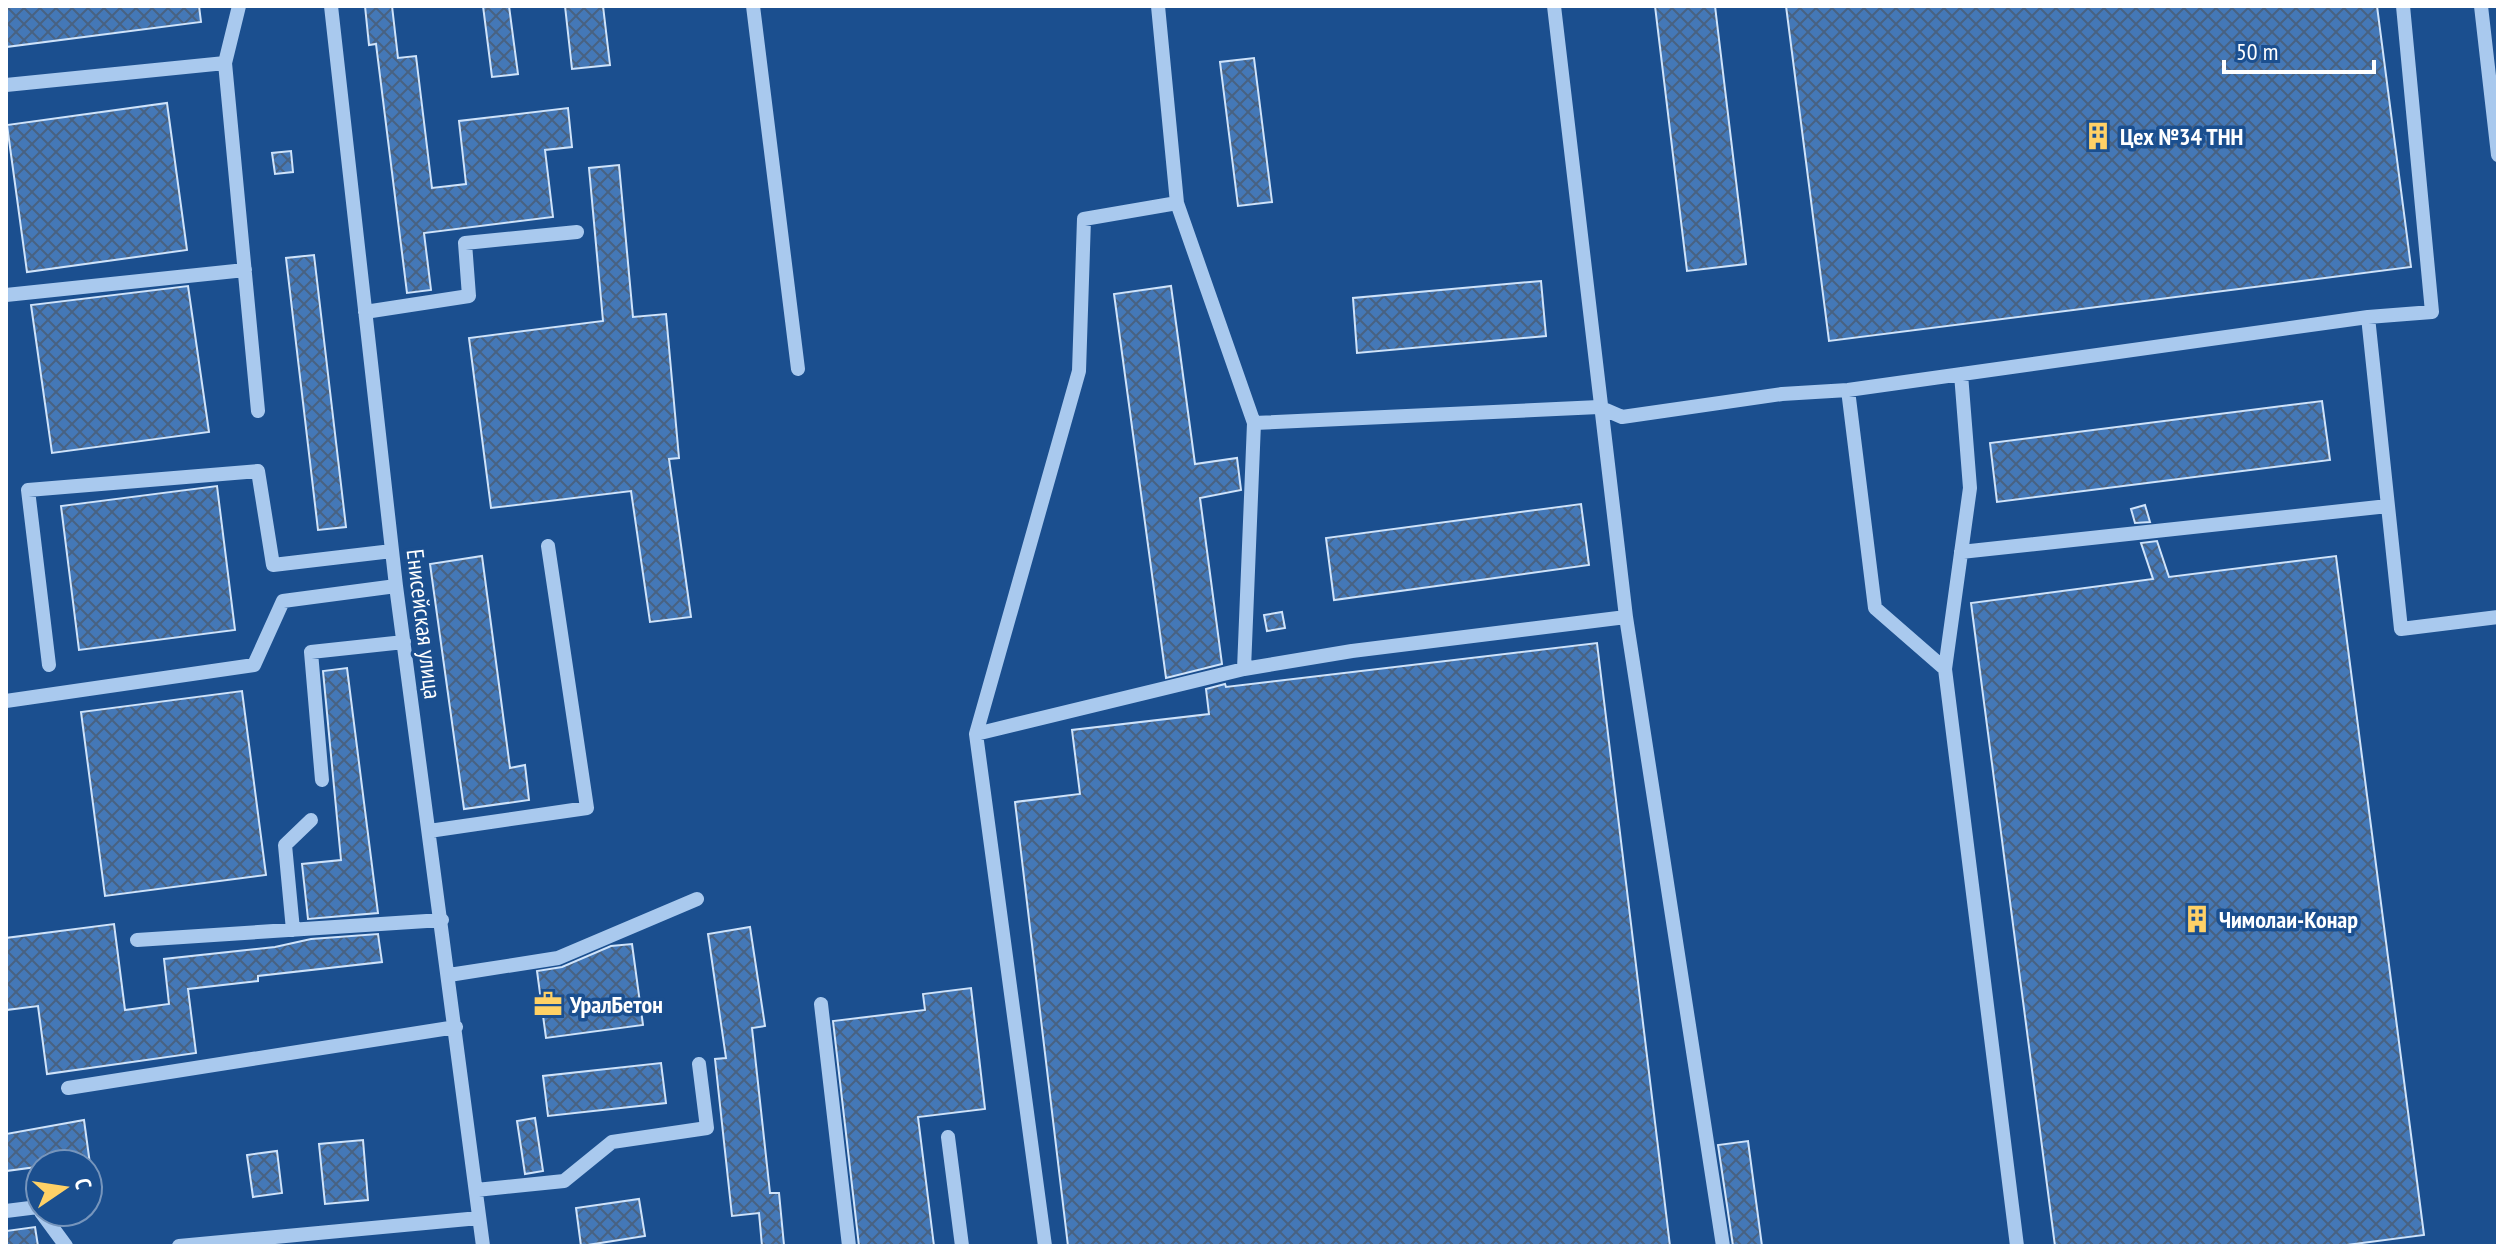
<svg xmlns="http://www.w3.org/2000/svg" width="2504" height="1252" viewBox="0 0 2504 1252" font-family="'PT Sans Narrow',sans-serif">
<style>
.building{fill:url(#building-cross-hatch);stroke:#cfe3fa;stroke-width:2}
.lines{fill:none;stroke-linecap:round;stroke-linejoin:round}
.minor{stroke:#a9c9ee;stroke-width:14}
.labels{text-anchor:middle;dominant-baseline:central;stroke-width:7;stroke-linejoin:round;paint-order:stroke}
.poi-label{font-size:24px;font-weight:bold;fill:#fff;stroke:#1b4f8f;text-anchor:start}
.street-label{font-size:24px;fill:#fff;stroke:#1b4f8f}
</style>
<defs>
<pattern id="building-cross-hatch" width="8" height="8" patternUnits="userSpaceOnUse" patternTransform="scale(2)"><rect width="8" height="8" fill="#4478b7"/><path d="M0 0l8 8M0 8l8-8" fill="none" stroke="#486282"/></pattern>
</defs>
<rect width="100%" height="100%" fill="#1b4f8f"/>
<path class="building" d="M6,6H199L201,22L6,47Z
M365,6H392L398,58L416,56L432,188L466,184L459,121L568,108L572,147L545,150L553,217L424,233L431,290L407,293L376,44L369,45Z
M483,6H509L518,74L492,77Z
M565,6H603L610,65L572,69Z
M1655,6H1715L1746,264L1687,271Z
M1786,6H2377L2411,267L1829,341Z
M1254,58L1272,202L1238,206L1220,62Z
M167,103L187,250L27,272L7,125Z
M291,151L293,172L275,174L272,153Z
M619,165L633,317L666,314L679,458L669,459L691,617L650,622L631,491L491,508L469,338L603,321L589,168Z
M314,255L346,527L318,530L286,258Z
M1541,281L1546,336L1357,353L1353,298Z
M188,286L209,432L52,453L31,305Z
M1171,286L1195,464L1237,458L1241,490L1200,498L1222,664L1166,678L1114,294Z
M2322,401L2330,460L1997,502L1990,443Z
M217,486L235,630L79,650L61,506Z
M1581,504L1589,565L1334,600L1326,538Z
M2145,505L2150,522L2135,523L2131,509Z
M2157,541L2169,577L2336,556L2424,1235L2339,1246H2055L1971,603L2153,579L2141,543Z
M482,556L510,768L525,765L529,800L464,809L430,564Z
M1282,612L1285,628L1267,631L1264,615Z
M1597,643L1670,1246H1068L1015,802L1080,794L1072,730L1209,714L1206,689L1225,684L1226,687Z
M347,668L378,913L308,919L302,864L341,860L323,671Z
M242,691L266,875L105,896L81,712Z
M114,924L125,1010L169,1004L164,959L275,947L311,939L378,934L382,962L258,976V981L188,989L196,1053L47,1074L38,1006L6,1010V938Z
M750,927L765,1026L752,1028L770,1193H779L784,1245L770,1246H762L759,1213L732,1216L715,1059L726,1058L708,934Z
M632,944L643,1025L546,1038L537,971L562,967L611,946Z
M971,988L985,1109L918,1117L934,1246H859L833,1021L925,1010L923,994Z
M661,1063L666,1103L548,1116L543,1076Z
M535,1118L543,1171L525,1174L517,1121Z
M84,1120L90,1164H36V1167L6,1171V1134Z
M363,1140L368,1200L325,1204L319,1144Z
M1748,1141L1762,1246H1733L1718,1145Z
M277,1151L282,1193L253,1197L247,1155Z
M639,1199L645,1236L581,1246L576,1208Z
M35,1227L38,1246H6V1231Z"/>
<g class="lines">
<path class="minor" d="M239,6L225,63L258,411
M331,6L396,586L483,1246
M753,6L798,369
M1554,6L1626,617L1723,1246
M2403,6L2432,312L2368,317L2401,629L2498,617
M2481,6L2498,155
M6,85L225,63
M1177,203L1254,423
M6,295L245,270
M365,312L469,296L465,243L577,232
M1961,374L1970,488L1945,669L2017,1246
M1848,390L1875,608L1945,669
M1961,552L2388,506
M49,665L28,490L258,471L273,565L392,551
M1244,669L1352,651L1626,617
M6,701L254,665L283,601L396,586
M976,734L1244,669L1254,423L1599,407L1622,417L1782,394L1848,390L2368,317
M322,780L311,652L404,642
M429,831L587,808L548,546
M293,930L285,845L311,820
M137,940L442,920
M449,975L558,958L697,899
M821,1004L849,1246
M68,1088L456,1027
M948,1137L962,1246
M476,1190L564,1181L612,1142L707,1128L699,1064
M6,1211L38,1207L40,1210
M41,1212L66,1246
M179,1246L479,1218
M1045,1246L976,734L1079,371L1084,219L1177,203L1158,6"/>
</g>
<defs>
<symbol id="building-bare" viewBox="-9 -9 18 18"><path d="M-4-6H4V6H1V3H-1V6H-4ZM-2.5-4.3h1.7v1.8h-1.7ZM.8-4.3h1.7v1.8H.8ZM-2.5-1h1.7V.8h-1.7ZM.8-1h1.7V.8H.8Z" fill="#ffd166" stroke="#1b4f8f" stroke-width="2.5" paint-order="stroke"/></symbol>
<symbol id="office-bare" viewBox="-9 -9 18 18"><path d="M-6-3h4V-5.5h4V-3h4V5H-6ZM-1-4.5V-3h2v-1.5ZM-6 0V1H6V0Z" fill="#ffd166" stroke="#1b4f8f" stroke-width="2.5" paint-order="stroke"/></symbol>
</defs>
<g fill-rule="evenodd">
<use href="#building-bare" x="2078" y="116" width="40" height="40"/>
<use href="#building-bare" x="2177" y="899" width="40" height="40"/>
<use href="#office-bare" x="528" y="984" width="40" height="40"/>
</g>
<g class="labels">
<g class="poi-label">
<text x="2120" y="136">Цех №34 ТНН</text>
<text x="2219" y="919">Чимолаи-Конар</text>
<text x="570" y="1004">УралБетон</text>
</g>
<g class="street-label">
<text transform="translate(424 624) rotate(83)">Енисейская улица</text>
</g>
</g>
<rect width="2504" height="1252" fill="none" stroke="#ffffff" stroke-width="16"/>
<g transform="translate(64 1188) rotate(77)"><circle r="38" fill="#1b4f8f" stroke="#7695bc" stroke-width="2"/>
<path d="M0-6L14 30L0 20L-14 30Z" fill="#ffd166"/>
<text y="-12" font-size="22" font-weight="bold" text-anchor="middle" fill="#ffffff">С</text>
</g>
<path d="M2224 60v12h150v-12" fill="none" stroke="#ffffff" stroke-width="4"/>
<text x="2236" y="60" font-size="24" fill="#ffffff" stroke="#1b4f8f" stroke-width="6" paint-order="stroke">50 m</text>
</svg>
